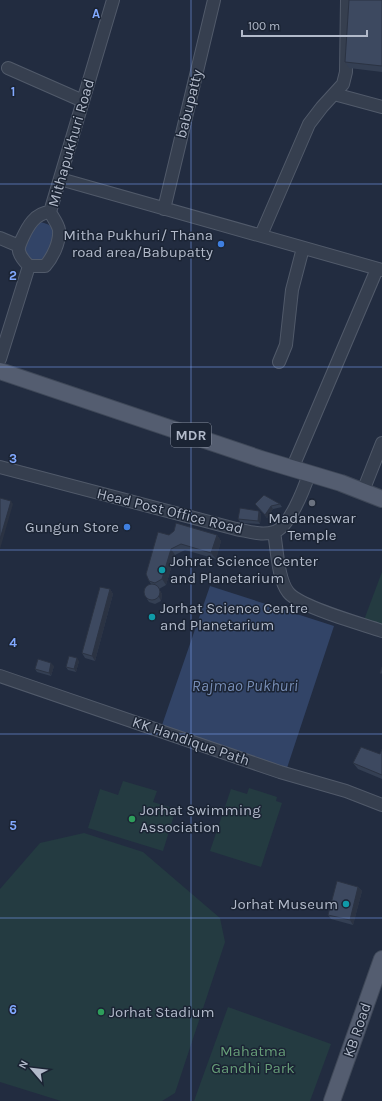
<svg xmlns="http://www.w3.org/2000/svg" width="382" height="1101" viewBox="0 0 382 1101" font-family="Karla,sans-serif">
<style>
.green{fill:#243b41}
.water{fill:#324467}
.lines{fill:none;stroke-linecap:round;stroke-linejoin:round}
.minor-casing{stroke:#515a6a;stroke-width:14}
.major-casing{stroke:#3f4858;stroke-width:18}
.minor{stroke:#363f4f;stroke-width:12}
.major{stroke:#545d70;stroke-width:16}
.wall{fill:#343f53}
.shaded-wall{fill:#2b3343}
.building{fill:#3d4960;stroke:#2b3343}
.grid{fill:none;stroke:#82a9ff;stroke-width:1;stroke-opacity:0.55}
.shop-dot{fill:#3f7fe0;stroke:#1b2434;stroke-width:1.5}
.worship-dot{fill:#6b7280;stroke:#1b2434;stroke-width:1.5}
.culture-dot{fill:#0f9aa8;stroke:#1b2434;stroke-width:1.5}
.leisure-dot{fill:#2e9e5b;stroke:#1b2434;stroke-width:1.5}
.labels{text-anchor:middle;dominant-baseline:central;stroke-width:3;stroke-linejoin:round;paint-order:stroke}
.shield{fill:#1b2434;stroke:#858d9d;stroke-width:1}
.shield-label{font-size:14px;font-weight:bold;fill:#b2baca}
.street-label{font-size:15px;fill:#b2baca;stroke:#1b2434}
.poi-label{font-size:15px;fill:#b2baca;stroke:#1b2434;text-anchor:start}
.park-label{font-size:15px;fill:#679e78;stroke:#1b2434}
.water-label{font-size:16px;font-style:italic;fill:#778db5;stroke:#1b2434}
.grid-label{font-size:13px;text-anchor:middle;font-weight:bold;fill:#82a9ff;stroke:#1b2434;stroke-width:3;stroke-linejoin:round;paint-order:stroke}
</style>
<rect width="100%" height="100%" fill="#222c40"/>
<path class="green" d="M382,572V627L364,620Z
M123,781L157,791L153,802L176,809L163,851L88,828L100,789L118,795Z
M249,788L277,797L276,801L282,803L261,867L210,851L231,789L247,794Z
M84,833L143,852L220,918L225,942L175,1093L162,1101H61L0,1082V889L40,843Z
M228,1007L331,1044L310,1101H194Z"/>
<path class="water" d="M37,222C44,222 49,224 54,229C54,242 52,256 38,262L26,257L23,247Z
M210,586L334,626L286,771L161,728Z"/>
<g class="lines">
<defs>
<path id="minor" d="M8,68L83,101
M334,94L382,107
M60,179L382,270
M164,209L214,0
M261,235L309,124L322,107L343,84L346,72L347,0
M0,238L19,246
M29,266C25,262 20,257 19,251C18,247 21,242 22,239C28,226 35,213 50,212
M0,359L29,266H45C53,257 60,242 59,230C58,224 53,218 50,212L113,0
M279,362L286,345L292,290L303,248
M0,467L236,529C248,531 261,536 274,532C289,528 304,489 309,474
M292,469L377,269
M363,491L382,443
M274,532C277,549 278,579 288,592C299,607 362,624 382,631
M0,676L280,772L346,791L382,805"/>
<path id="major" d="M0,371L261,459L341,483L382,499
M332,1101L382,959"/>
</defs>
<use href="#minor" class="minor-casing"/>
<use href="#major" class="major-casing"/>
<use href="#minor" class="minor"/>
<use href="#major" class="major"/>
</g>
<path class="wall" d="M382,0V72L349,68L345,62Z
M255,504H280L282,507L273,509L267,518Z
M259,511L261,514L260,524L241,523L238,519Z
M169,535H217L221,541L216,559L185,550L175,555L166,585L159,589L162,594L161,601L155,604L149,602L147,599L151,584L149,581Z
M110,589L113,594L95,661L85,658L82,653Z
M79,661L76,672L68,670L66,667Z
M54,666L51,676L37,672L35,669Z
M382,749V779L358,769L353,763L380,754Z
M358,887L362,891L353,925L331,919L328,915Z"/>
<path class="shaded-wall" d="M11,501L13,504L0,549V539Z
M271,506L273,509L267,518L265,515Z
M259,511L261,514L260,524L258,521Z
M217,535L221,541L216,559L211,553Z
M171,549L175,555L166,585L162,579Z
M157,586L162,594L161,601L159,597Z
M110,589L113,594L95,661L92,656Z
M77,658L79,661L76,672L74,669Z
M51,663L54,666L51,676L49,673Z
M358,887L362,891L353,925L350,920Z"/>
<path class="building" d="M349,0H382V66L345,62Z
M264,495L280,504L271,506L265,515L255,504Z
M0,498L11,501L0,539Z
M240,508L259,511L258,521L238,519Z
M176,523L217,535L211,553L181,544L171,549L162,579L155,583L149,581L146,574L158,532L169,535L174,531Z
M144 592a8 8 0 1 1 16 0a8 8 0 1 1-16 0Z
M100,587L110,589L92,656L82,653Z
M69,656L77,658L74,669L66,667Z
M38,659L51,663L49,673L35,669Z
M382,667V674L380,673Z
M361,747L380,754L382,749V775L353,763Z
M337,881L358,887L350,920L328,915Z"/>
<path class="grid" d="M191,0V1101M0,184H382M0,367H382M0,550H382M0,734H382M0,918H382"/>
<g class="shop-dot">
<circle cx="221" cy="244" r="4"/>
<circle cx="127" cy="527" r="4"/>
</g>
<circle class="worship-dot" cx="312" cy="503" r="4"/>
<g class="culture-dot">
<circle cx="162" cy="570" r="4"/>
<circle cx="152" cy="617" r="4"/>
<circle cx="346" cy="904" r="4"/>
</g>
<g class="leisure-dot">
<circle cx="132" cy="819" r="4"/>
<circle cx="101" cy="1012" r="4"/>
</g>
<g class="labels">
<rect class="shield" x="171" y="423" width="40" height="24" rx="3"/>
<g class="shield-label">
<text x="191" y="435">MDR</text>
</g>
<g class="street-label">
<text transform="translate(189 104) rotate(-76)">babupatty</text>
<text transform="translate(71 143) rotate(-74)">Mithapukhuri Road</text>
<text transform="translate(170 511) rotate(14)">Head Post Office Road</text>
<text transform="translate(191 741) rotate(19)">KK Handique Path</text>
<text transform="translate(357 1030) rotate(-71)">KB Road</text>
</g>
<g class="poi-label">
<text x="213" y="235" text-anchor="end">Mitha Pukhuri/ Thana<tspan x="213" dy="17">road area/Babupatty</tspan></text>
<text x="312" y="518" text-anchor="middle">Madaneswar<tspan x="312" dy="17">Temple</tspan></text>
<text x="119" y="527" text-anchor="end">Gungun Store</text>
<text x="170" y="561">Johrat Science Center<tspan x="170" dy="17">and Planetarium</tspan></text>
<text x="160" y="608">Jorhat Science Centre<tspan x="160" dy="17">and Planetarium</tspan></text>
<text x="140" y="810">Jorhat Swimming<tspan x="140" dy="17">Association</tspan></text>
<text x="338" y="904" text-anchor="end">Jorhat Museum</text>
<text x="109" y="1012">Jorhat Stadium</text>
</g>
<g class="park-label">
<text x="253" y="1051">Mahatma<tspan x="253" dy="17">Gandhi Park</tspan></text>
</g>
<g class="water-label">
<text x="245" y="685">Rajmao Pukhuri</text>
</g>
</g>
<g class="grid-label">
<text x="96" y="18">A</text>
<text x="13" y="96">1</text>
<text x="13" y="280">2</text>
<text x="13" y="463">3</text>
<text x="13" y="647">4</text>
<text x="13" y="830">5</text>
<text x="13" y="1014">6</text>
</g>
<g transform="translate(32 1069) rotate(298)" stroke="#1b2434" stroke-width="3" paint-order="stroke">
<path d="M0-3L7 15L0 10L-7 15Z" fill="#b2baca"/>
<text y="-6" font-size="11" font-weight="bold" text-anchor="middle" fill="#b2baca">N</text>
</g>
<path d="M242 30v6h125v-6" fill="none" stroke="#b2baca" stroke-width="2"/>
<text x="248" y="30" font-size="12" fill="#b2baca" stroke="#1b2434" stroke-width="3" paint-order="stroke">100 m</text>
</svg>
